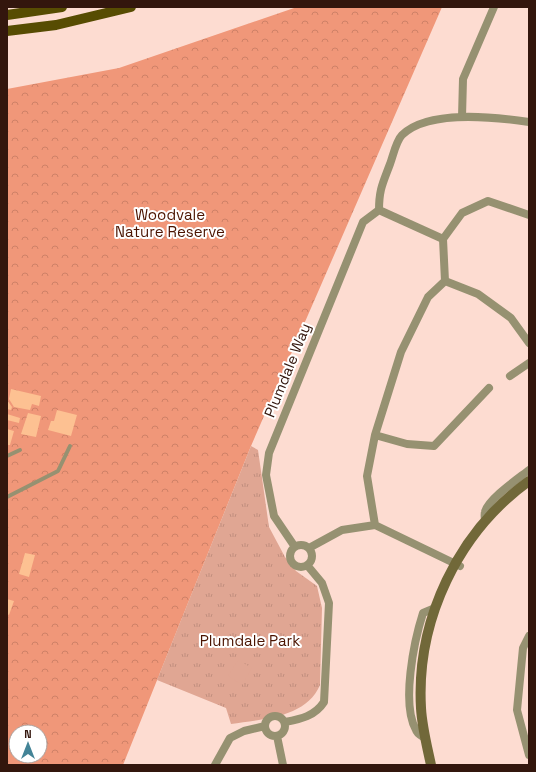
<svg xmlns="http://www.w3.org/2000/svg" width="536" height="772" viewBox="0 0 536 772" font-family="'Space Grotesk',sans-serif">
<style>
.forest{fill:url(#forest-crowns);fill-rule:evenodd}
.park{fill:url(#park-tufts)}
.garden{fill:#e0a693}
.building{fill:#fdc192}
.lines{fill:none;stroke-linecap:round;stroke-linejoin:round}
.lane{stroke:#969171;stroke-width:4}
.street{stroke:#969171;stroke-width:8}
.secondary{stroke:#716839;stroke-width:10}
.primary{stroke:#574c02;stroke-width:10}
.labels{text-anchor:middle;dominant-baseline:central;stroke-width:4;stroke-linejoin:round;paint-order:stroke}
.park-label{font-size:15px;fill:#4b1401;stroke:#fff}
.street-label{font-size:15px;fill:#33160d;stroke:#fff}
</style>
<defs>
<pattern id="forest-crowns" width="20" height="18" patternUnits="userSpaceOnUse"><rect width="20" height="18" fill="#f09779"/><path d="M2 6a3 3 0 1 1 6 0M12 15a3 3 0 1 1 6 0" fill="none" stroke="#ce8167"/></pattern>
<pattern id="park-tufts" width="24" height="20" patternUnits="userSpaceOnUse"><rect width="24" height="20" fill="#e0a693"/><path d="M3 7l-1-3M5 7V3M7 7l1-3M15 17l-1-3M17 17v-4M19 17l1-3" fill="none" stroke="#c18e7e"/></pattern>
</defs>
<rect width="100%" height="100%" fill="#fddcd1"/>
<path class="forest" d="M297,7H442L251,446L123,765H7V89L119,68ZM16,732H40V756H16Z"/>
<path class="park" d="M251,446L258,450L269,527L285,557L296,571L317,586L322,608L320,685C306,718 262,719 231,724L226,708L157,680Z"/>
<path class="garden" d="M238,660L252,668L242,685L228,676Z"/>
<path class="building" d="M11,389L41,396L39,406L32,404L30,410L14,407L9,399Z
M7,400L12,407L11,410L7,409Z
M57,410L77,415L71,436L48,430L51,421H54Z
M28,413L41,416L36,437L21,434Z
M7,414L20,418L19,423L7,420Z
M7,429L14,431L10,445H7Z
M25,553L35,555L29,577L19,574Z
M7,599L14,601L9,615L7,614Z"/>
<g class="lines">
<path class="lane" d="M7,456L20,450
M7,497L58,471L70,446"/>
<path class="street" d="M462,117L463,79L494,7
M443,239L379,210C379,189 383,183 390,164C393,156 396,141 402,135C428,109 495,117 529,122
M443,239L445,281L478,294L511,318L529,343
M443,239L462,213L488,201L529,215
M510,376L529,363
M375,435L407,444L434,446L489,388
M485,521C485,518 484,514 485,512C488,499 519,478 529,470
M375,525L367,476L375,435L401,352L428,297L445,281
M290 556a11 11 0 1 1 22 0a11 11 0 1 1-22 0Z
M295,547L274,516L266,475L269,453L363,222L379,210
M309,548L342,530L375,525L460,566
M529,636L523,648L517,710L529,755
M265 726a10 10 0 1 1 20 0a10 10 0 1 1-20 0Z
M285,722C301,719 315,716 324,702L329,603L322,583L307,565
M277,736L283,765
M425,738C422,736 417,734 416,730C401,704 414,641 423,613L435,608
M215,765L230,738L244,731L265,726"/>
<path class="secondary" d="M431,765C427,746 422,727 421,708C416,620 458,532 529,481"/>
<path class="primary" d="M7,15L62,7
M7,31L56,25L131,7"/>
</g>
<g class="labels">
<g class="park-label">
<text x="170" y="214">Woodvale<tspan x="170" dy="17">Nature Reserve</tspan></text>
<text x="250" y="640">Plumdale Park</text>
</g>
<g class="street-label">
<text transform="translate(287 370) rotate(-68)">Plumdale Way</text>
</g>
</g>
<rect width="536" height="772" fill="none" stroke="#33160d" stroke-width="16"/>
<g transform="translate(28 744)"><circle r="19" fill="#ffffff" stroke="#ada29e"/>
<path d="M0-3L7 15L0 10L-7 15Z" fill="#438497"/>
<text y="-6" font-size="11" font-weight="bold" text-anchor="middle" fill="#33160d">N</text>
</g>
</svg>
